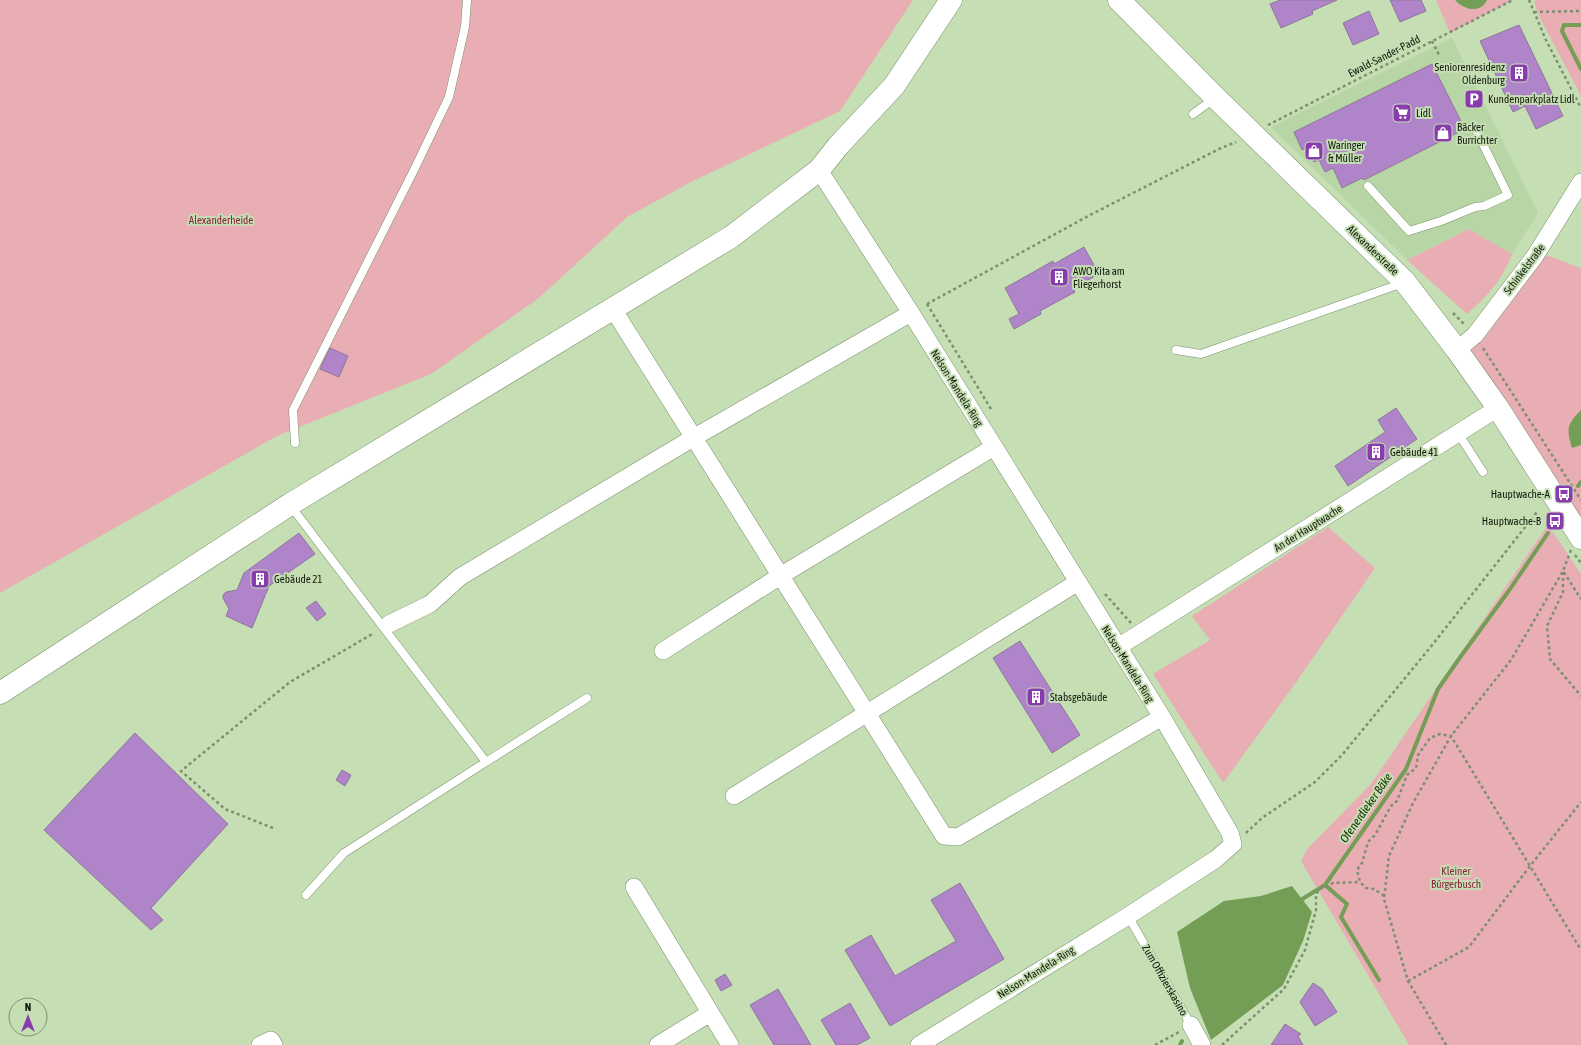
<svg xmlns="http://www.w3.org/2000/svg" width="1581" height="1045" viewBox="0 0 1581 1045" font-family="'Asap Condensed',sans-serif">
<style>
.built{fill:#b8d5a5}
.green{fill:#e8aeb4}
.water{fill:#749d55}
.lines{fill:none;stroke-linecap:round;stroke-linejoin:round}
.stream{stroke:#749d55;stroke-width:4}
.building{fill:#af84c8;stroke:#8e779c}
.lane-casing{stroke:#7b916b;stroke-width:9}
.street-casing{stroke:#7b916b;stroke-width:18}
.secondary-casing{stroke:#7b916b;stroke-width:23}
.path{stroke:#7d8f70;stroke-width:2.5;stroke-dasharray:3 3;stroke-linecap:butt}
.lane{stroke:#fff;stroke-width:8}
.street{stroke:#fff;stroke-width:17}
.secondary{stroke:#fff;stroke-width:22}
.labels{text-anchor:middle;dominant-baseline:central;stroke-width:4;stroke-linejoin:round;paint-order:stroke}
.street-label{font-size:11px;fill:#131b0c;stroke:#c5deb4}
.poi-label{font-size:11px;fill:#131b0c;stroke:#c5deb4;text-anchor:start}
.park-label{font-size:11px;fill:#8a2139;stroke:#c5deb4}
.water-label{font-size:12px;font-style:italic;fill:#193200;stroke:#c5deb4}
</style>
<rect width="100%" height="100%" fill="#c5deb4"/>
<path class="built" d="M1452,38L1538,213L1512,254L1469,229L1407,260L1271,127Z"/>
<path class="green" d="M0,0H913L840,111L691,182L627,217L539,298L431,374L277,436L0,593Z
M1436,0H1455L1460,5H1484L1487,0H1513L1450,33Z
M1537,0H1581V96L1540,18L1534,2Z
M1469,229L1512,254C1504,278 1486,298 1467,314L1407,260Z
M1538,252L1581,268V532L1457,350Z
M1548,525L1581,574V1045H1409L1301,861L1307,849L1371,784Z
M1328,527L1375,568L1297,681L1223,783L1153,674L1210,640L1192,616Z"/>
<path class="water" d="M1455,0H1487C1480,14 1464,10 1455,0Z
M1581,410V445L1572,448C1566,429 1567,424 1581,410Z
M1292,886L1312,912L1303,941L1283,985L1211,1040L1190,988L1177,932L1224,901L1261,896Z"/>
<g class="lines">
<path class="stream" d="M1581,25H1564L1562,31L1581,69
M1578,486L1581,482
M1325,885L1347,904L1341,917L1379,980
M1299,901L1325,885L1406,769L1438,689L1461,656L1508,592L1548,533
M1180,1045L1182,1041"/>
</g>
<path class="building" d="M1280,0H1337L1312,11L1313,14L1281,28L1270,4Z
M1390,0H1421L1426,11L1400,22Z
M1369,11L1379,34L1353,45L1343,23Z
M1519,25L1563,116L1536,129L1525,106L1513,112L1480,41Z
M1432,64L1465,129L1364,180L1362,178L1342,188L1333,168L1325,172L1319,160L1314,162L1306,148L1302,150L1294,132Z
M1084,247L1099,274L1073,288L1075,292L1040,311L1041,314L1014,329L1009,319L1019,314L1005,288L1053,261L1054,264Z
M330,348L348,356L339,377L320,369Z
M1396,408L1417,439L1348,486L1335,466L1385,432L1378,420Z
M299,533L315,554L269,586L252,628L226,616L229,609L223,598V595L226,592L237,590L244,573Z
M316,601L326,614L317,621L306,608Z
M1020,641L1080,735L1052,753L993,658Z
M135,733L228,824L151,908L163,920L151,930L44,830Z
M342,770L351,775L345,786L336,780Z
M960,883L1004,959L890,1026L845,950L871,935L895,976L956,941L931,900Z
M725,974L732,985L721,991L715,980Z
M1313,983L1322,989L1337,1012L1315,1026L1300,1002Z
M778,989L811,1045H774L750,1005Z
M850,1003L870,1038L857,1045H836L821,1020Z
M1285,1024L1301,1034L1298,1036L1303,1045H1271Z"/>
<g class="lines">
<defs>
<path id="lane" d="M1193,114L1215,98
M1368,186L1409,231L1441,221L1475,207L1484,206L1508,195L1477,132
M1176,350L1201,354L1403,283
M1458,433L1483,472
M295,443L293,410L415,168L449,97L465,27L467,0
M290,505L486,762L587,698
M306,895L344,853L486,762
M1128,916L1191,1025"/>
<path id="street" d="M819,170L911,313L1162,717L1230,833L1233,844L1216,859L1128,916L919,1045
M613,309L944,836L958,837L1162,717
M1457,350L1475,335L1535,256L1581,182
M389,624L430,604L460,577L693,438L911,313
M1118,647L1498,408
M663,651L780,576L994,447
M734,796L1078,582
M634,887L730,1045
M1191,1025L1202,1045
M260,1045L271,1040L274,1045
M658,1045L710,1013"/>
<path id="secondary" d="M1119,0L1216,98L1405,282L1457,350L1498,408L1581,538
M0,693L289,505L731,237L819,170L838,146L894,86L951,0"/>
</defs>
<use href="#lane" class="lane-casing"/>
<use href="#street" class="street-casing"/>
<use href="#secondary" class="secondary-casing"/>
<path class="path" d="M1529,0L1546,40L1581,108
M1534,12L1581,11
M1432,41L1439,55
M1268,125L1513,0
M927,304L991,409
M927,304L1090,215L1219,149L1236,142
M1453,313L1465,325
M1483,348L1581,500
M1571,550L1563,571L1581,599
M1575,555L1581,563
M1563,572V592L1547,626L1550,659L1581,696
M1105,594L1131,623
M273,828L225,809L181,771L290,682L374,633
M1246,833L1262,818L1315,782L1342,755L1433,644L1537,512
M1384,896L1374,889L1366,888L1360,882L1357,870L1362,863L1368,842L1375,835L1391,806L1397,801L1407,775L1416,768L1418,755L1430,738L1440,734L1451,736L1581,950
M1408,981L1469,947L1530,866L1581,802
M1155,1045L1179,1032
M1222,1045L1284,989L1305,950L1316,910V894L1321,888L1327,887L1333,883L1360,882
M1446,1045L1408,981L1384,899L1389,856L1413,803L1451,736L1511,660L1563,571V572"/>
<use href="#lane" class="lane"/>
<use href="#street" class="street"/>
<use href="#secondary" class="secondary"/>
</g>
<defs>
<symbol id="building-square" viewBox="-11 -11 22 22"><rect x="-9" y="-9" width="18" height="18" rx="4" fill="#883cae" stroke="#c5deb4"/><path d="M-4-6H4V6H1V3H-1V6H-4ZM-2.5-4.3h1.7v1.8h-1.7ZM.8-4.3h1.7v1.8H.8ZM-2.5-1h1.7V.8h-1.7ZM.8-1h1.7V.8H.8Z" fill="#fff"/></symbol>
<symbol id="parking-square" viewBox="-11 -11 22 22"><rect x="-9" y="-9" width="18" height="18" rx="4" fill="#883cae" stroke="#c5deb4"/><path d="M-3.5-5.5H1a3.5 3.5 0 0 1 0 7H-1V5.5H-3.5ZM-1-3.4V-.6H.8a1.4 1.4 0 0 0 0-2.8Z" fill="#fff"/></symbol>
<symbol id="supermarket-square" viewBox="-11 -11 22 22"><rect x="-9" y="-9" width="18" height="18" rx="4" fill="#883cae" stroke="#c5deb4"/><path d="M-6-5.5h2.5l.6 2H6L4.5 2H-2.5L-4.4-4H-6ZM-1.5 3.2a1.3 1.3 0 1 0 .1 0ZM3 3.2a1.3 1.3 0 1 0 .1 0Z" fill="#fff"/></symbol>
<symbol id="shop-square" viewBox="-11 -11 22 22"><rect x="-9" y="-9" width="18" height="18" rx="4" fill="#883cae" stroke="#c5deb4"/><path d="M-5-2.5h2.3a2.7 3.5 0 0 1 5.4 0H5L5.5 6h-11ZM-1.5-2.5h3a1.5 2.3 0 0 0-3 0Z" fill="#fff"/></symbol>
<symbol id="bus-square" viewBox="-11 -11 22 22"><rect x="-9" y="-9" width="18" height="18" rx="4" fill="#883cae" stroke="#c5deb4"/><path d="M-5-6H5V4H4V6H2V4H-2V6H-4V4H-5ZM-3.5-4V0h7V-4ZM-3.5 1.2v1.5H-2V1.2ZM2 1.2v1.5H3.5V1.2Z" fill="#fff"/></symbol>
</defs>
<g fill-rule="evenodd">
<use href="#building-square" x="1508" y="62" width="22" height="22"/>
<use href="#parking-square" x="1463" y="88" width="22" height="22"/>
<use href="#supermarket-square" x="1391" y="102" width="22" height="22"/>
<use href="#shop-square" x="1432" y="122" width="22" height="22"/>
<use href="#shop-square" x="1303" y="140" width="22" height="22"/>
<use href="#building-square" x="1048" y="266" width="22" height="22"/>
<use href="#building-square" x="1365" y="441" width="22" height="22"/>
<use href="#bus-square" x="1553" y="483" width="22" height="22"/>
<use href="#bus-square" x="1544" y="510" width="22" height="22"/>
<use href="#building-square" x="249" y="568" width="22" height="22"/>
<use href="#building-square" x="1025" y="686" width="22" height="22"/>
</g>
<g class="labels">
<g class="street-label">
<text transform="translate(1384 56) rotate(-27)">Ewald-Sander-Padd</text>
<text transform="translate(1373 250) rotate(44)">Alexanderstraße</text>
<text transform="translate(1524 269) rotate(-53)">Schinkelstraße</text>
<text transform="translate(957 388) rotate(58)">Nelson-Mandela-Ring</text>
<text transform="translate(1308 528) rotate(-32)">An der Hauptwache</text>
<text transform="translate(1128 664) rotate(58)">Nelson-Mandela-Ring</text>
<text transform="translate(1036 972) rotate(-32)">Nelson-Mandela-Ring</text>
<text transform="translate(1165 980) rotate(60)">Zum Offizierskasino</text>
</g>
<g class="poi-label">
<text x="1505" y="67" text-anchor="end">Seniorenresidenz<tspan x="1505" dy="13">Oldenburg</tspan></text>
<text x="1488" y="99">Kundenparkplatz Lidl</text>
<text x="1416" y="113">Lidl</text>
<text x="1457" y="127">Bäcker<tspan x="1457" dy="13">Burrichter</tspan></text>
<text x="1328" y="145">Waringer<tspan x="1328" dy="13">&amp; Müller</tspan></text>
<text x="1073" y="271">AWO Kita am<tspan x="1073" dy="13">Fliegerhorst</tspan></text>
<text x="1390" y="452">Gebäude 41</text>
<text x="1550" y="494" text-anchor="end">Hauptwache-A</text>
<text x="1541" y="521" text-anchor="end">Hauptwache-B</text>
<text x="274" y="579">Gebäude 21</text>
<text x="1050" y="697">Stabsgebäude</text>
</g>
<g class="park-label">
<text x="221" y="220">Alexanderheide</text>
<text x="1456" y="871">Kleiner<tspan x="1456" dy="13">Bürgerbusch</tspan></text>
</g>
<g class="water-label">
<text transform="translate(1366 808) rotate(-55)">Ofenerdieker Bäke</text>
</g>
</g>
<g transform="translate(28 1017)"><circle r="19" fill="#c5deb4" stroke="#7e9071"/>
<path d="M0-3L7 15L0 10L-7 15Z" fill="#883cae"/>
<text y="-6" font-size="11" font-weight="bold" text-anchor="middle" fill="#131b0c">N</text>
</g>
</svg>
